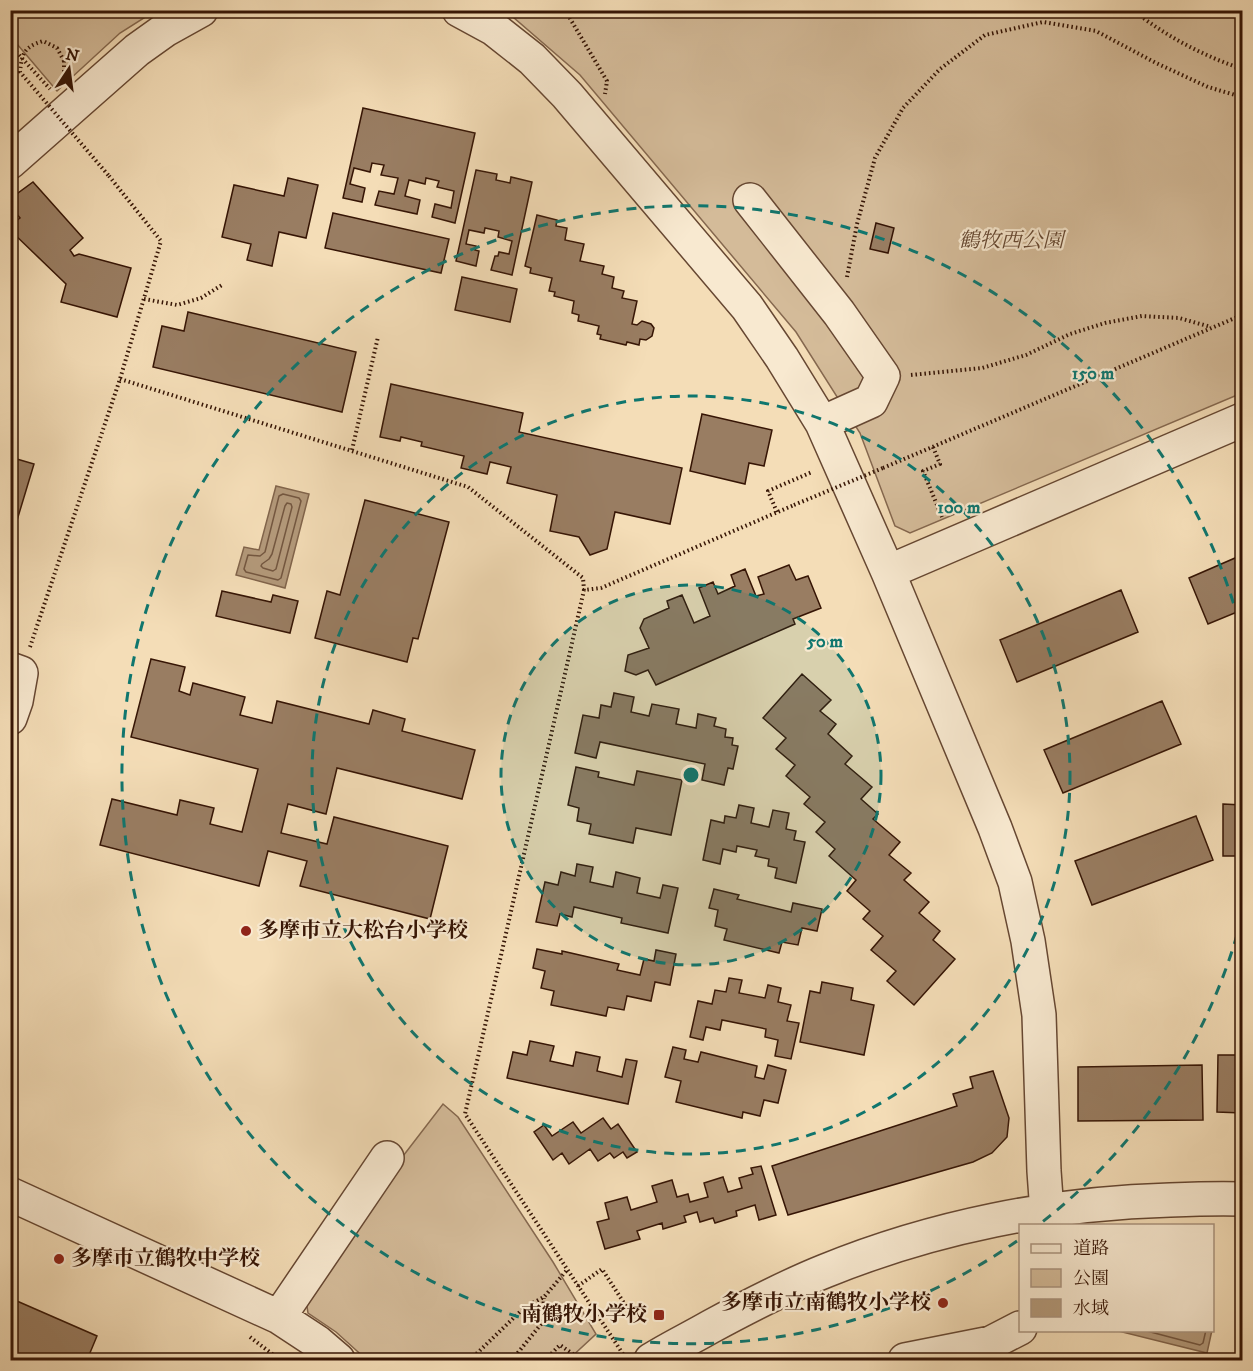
<svg xmlns="http://www.w3.org/2000/svg" width="1253" height="1371" viewBox="0 0 1253 1371" font-family="'IM FELL DW Pica','Noto Serif JP',serif">
<style>
.green{fill:#d4bb99;stroke:#85684f;stroke-width:1.5}
.water{fill:#b3997a;stroke:#81644b;stroke-width:1.5}
.lines{fill:none;stroke-linecap:round;stroke-linejoin:round}
.shore{stroke:#745740;stroke-width:1.5}
.building{fill:#997d62;stroke:#361505;stroke-width:1.5}
.minor-casing{stroke:#664732;stroke-width:36}
.path{stroke:#361505;stroke-width:4;stroke-dasharray:1.5 3;stroke-linecap:butt}
.minor{stroke:#f8e9d0;stroke-width:33}
.path-bridge{stroke:#361505;stroke-width:4;stroke-dasharray:1.5 3;stroke-linecap:butt}
.ring{fill:none;stroke:#0f766e;stroke-width:3;stroke-dasharray:10 8}
.poi-dot{fill:#8f2418;stroke:#f8e9d0;stroke-width:2}
.labels{text-anchor:middle;dominant-baseline:central;stroke-width:4.5;stroke-linejoin:round;paint-order:stroke}
.park-label{font-size:21px;font-style:italic;fill:#654731;stroke:#f8e9d0}
.poi-label{font-size:21px;font-weight:bold;fill:#361505;stroke:#f8e9d0;text-anchor:start}
.centre{fill:#0f766e;stroke:#f8e9d0;stroke-width:3}
.ring-label{font-size:18px;text-anchor:middle;font-weight:bold;fill:#0f766e;stroke:#f8e9d0;stroke-width:4.5;stroke-linejoin:round;paint-order:stroke}
</style>
<rect width="100%" height="100%" fill="#f4ddb7"/>
<filter id="stains"><feTurbulence type="fractalNoise" baseFrequency=".00333" numOctaves="4"/><feColorMatrix values="0 0 0 0 .2 0 0 0 0 .09 0 0 0 0 .02 0 0 0 .5 -.17"/></filter>
<radialGradient id="worn" r=".72"><stop offset=".6" stop-color="#630" stop-opacity="0"/><stop offset="1" stop-color="#630" stop-opacity=".3"/></radialGradient>
<path class="green" d="M10,11L11,10L155,11L120,33L57,91L11,37Z
M506,11H1242V393L910,533L895,526L860,433L796,332L580,75Z
M443,1104L458,1117L553,1262L596,1334L568,1360H367L336,1332L308,1313L305,1293L400,1160Z"/>
<path class="water" d="M276,486L309,494L285,588L236,575L244,547L259,550Z
M1212,1330L1207,1353L1118,1331V1330Z"/>
<g class="lines">
<path class="shore" d="M283,494L299,498L301,501L281,578L278,580L246,572L244,569L248,555L260,556L265,552L279,496Z
M287,503L291,504L292,507L276,569L273,571L263,568L261,566L262,564L269,559L272,554L285,506Z
M1143,1330L1200,1345L1203,1343L1206,1330"/>
</g>
<path class="building" d="M363,108L475,133L455,223L432,217L435,204L451,208L454,191L437,187L439,181L426,178L425,184L409,180L405,196L420,200L417,214L375,205L379,191L394,194L398,178L381,175L384,165L372,163L370,172L354,168L350,184L365,188L362,202L343,198Z
M476,170L497,174L496,180L510,183L511,177L532,182L512,275L491,270L495,256H498L499,252L509,254L512,241L498,237L499,231L485,228L484,233L469,230L466,244L476,246L475,250L479,251L476,266L456,261Z
M288,178L318,185L306,238L279,232L272,266L247,260L251,244L222,237L234,185L284,196Z
M33,182L83,238L70,250L74,256L79,254L131,268L117,317L61,302L66,284L10,230V226L20,218L10,206V199Z
M333,213L449,239L441,273L325,248Z
M537,215L557,220L556,226L567,228L565,240L584,244L580,261L604,266L602,274L614,277L612,288L624,291L622,298L637,301L632,324L637,325L642,321L651,324L654,328L652,336L646,340L640,339L639,345L627,342L626,345L600,339L601,335L597,334L599,326L578,321L579,315L572,313L574,301L554,296L555,292L549,291L552,278L530,273L531,268L525,266Z
M876,223L894,228L888,253L870,249Z
M462,277L517,289L510,322L455,310Z
M188,312L356,352L342,412L153,367L162,326L184,331Z
M391,384L523,413L519,432L682,468L670,524L615,512L607,549L590,555L579,537L550,531L557,495L507,483L511,467L490,462L487,474L461,468L464,456L421,446L422,442L401,437L400,441L380,437Z
M702,414L772,430L764,466L749,463L745,484L690,471Z
M10,457L34,464L15,527L10,526Z
M365,500L449,522L418,639L413,638L407,662L315,638L327,591L340,595Z
M1242,555V610L1208,624L1189,578Z
M789,565L796,580L808,576L821,608L793,619L795,624L656,685L648,670L636,675L625,671L628,655L649,648L640,628L644,619L669,608L667,601L682,595L694,623L710,616L699,588L713,582L718,594L735,586L731,575L745,569L756,596L764,594L758,577Z
M1121,590L1138,632L1017,682L1000,640Z
M222,591L271,602L273,595L298,601L290,633L216,616Z
M151,659L185,667L179,691L190,695L193,683L245,697L240,715L272,723L277,701L369,724L373,710L405,719L402,731L475,750L462,799L337,768L326,814L288,804L281,833L327,844L334,817L448,846L430,919L300,886L307,861L268,851L259,886L100,845L112,799L177,815L180,800L214,808L210,824L242,832L258,769L131,737Z
M802,674L831,700L820,711L836,724L828,734L852,756L845,764L872,787L861,799L878,814L873,819L900,842L889,855L911,873L904,880L929,902L919,913L940,931L933,940L955,959L914,1005L887,981L896,971L871,950L883,936L863,919L870,911L847,891L856,880L829,856L835,849L816,832L825,822L804,804L810,797L786,776L795,765L776,749L786,738L763,718Z
M614,693L634,697L631,712L649,716L652,704L679,709L676,724L696,728L698,714L716,718L714,726L726,729L725,737L733,738L732,745L738,746L733,769L728,768L724,785L702,780L705,764L600,742L596,758L575,753L583,715L599,718L601,705L611,707Z
M1162,701L1181,744L1063,793L1044,750Z
M576,767L599,772L598,777L634,785L637,771L682,780L671,835L636,828L633,843L589,834L591,824L577,821L579,808L568,805Z
M1223,804L1242,805V856H1223Z
M739,805L754,808L751,823L769,827L773,810L789,813L786,829L796,831L794,840L805,842L796,883L775,878L777,868L768,866L769,859L755,856L757,850L737,846L736,852L723,849L720,864L703,860L711,820L724,823L725,816L736,818Z
M1196,816L1213,860L1092,905L1075,861Z
M577,864L593,867L590,882L613,887L616,872L640,878L637,893L660,898L663,885L678,888L668,933L621,923L622,918L574,907L572,917L560,914L557,926L536,922L545,882L558,885L561,872L575,876Z
M714,889L739,895L737,899L791,912L793,903L822,909L817,931L802,928L798,945L782,942L779,953L724,940L727,929L715,926L718,910L709,908Z
M537,949L562,954V951L619,964L617,970L640,975L644,959L654,961L656,950L676,954L670,985L655,982L651,1001L627,996L624,1010L608,1007L606,1016L551,1005L554,991L541,988L545,971L533,968Z
M729,978L742,980L739,993L765,998L768,985L781,988L778,1002L791,1005L787,1021L799,1023L791,1059L775,1056L778,1040L765,1037L766,1029L722,1020L720,1030L706,1027L703,1040L690,1037L698,1001L712,1004L715,990L726,992Z
M822,982L853,988L851,1000L874,1005L864,1055L800,1042L810,991L820,993Z
M530,1041L554,1046L550,1061L573,1066L576,1052L600,1057L597,1071L622,1077L626,1059L637,1061L628,1104L507,1078L513,1052L527,1055Z
M673,1047L686,1050L684,1059L698,1062L701,1052L757,1066L755,1077L764,1079L768,1065L786,1070L778,1103L764,1100L760,1116L743,1112L742,1118L676,1102L681,1081L665,1077Z
M1218,1055H1242V1113L1217,1112Z
M1202,1065L1203,1120L1078,1121V1067Z
M993,1071L1009,1118L1007,1137L992,1153L973,1162L788,1215L772,1166L957,1106L953,1094L973,1088L970,1077Z
M603,1118L611,1129L618,1124L637,1152L627,1158L623,1152L614,1158L610,1153L598,1161L590,1149L569,1164L562,1153L553,1160L534,1132L544,1125L552,1136L573,1122L581,1133Z
M761,1166L776,1215L759,1220L755,1205L736,1211L737,1216L715,1223L713,1218L700,1222L697,1212L684,1216L686,1222L663,1229L662,1223L637,1231L640,1239L605,1249L597,1222L609,1219L605,1203L627,1197L631,1210L657,1202L652,1186L672,1180L677,1197L688,1194L690,1202L708,1197L704,1183L723,1177L728,1192L742,1188L739,1178L753,1174L751,1168Z
M10,1298L97,1336L87,1360H10Z"/>
<g class="lines">
<defs>
<path id="minor" d="M459,10L494,29L532,59L567,95L747,307L782,358L822,423L888,572L995,828L1015,882L1028,941L1039,1015L1044,1171L1048,1226
M10,162L137,50L165,30L201,10
M750,200L839,313L883,376L871,401L822,423
M888,572L1242,420
M10,669L21,673L16,701L10,718
M10,1194L279,1317L317,1342L338,1360
M279,1317L387,1158
M651,1360C670,1348 691,1338 710,1327C747,1307 785,1287 825,1271C933,1227 1053,1203 1170,1200C1194,1199 1218,1198 1242,1199
M905,1360L991,1343L1020,1328"/>
</defs>
<use href="#minor" class="minor-casing"/>
<path class="path" d="M565,10L607,81L605,94
M1133,10C1165,36 1204,56 1242,69
M10,45L50,89
M64,61V77
M847,277L857,224L875,158L903,108L940,69L985,35L1043,22L1096,31L1156,63L1208,87L1242,97
M144,299L177,305L201,298L222,285
M911,375L982,368L1026,355L1070,334L1105,323L1142,316L1179,318L1211,327
M120,379L468,487L583,578L584,590
M933,447L940,464L923,471L942,517
M352,450L378,337
M883,468L1242,315
M777,512L768,491L812,472
M30,647L120,379L161,241L109,176
M578,1286L602,1269L635,1320
M250,1337L280,1360
M623,1354L465,1114L584,590L601,588L794,505
M470,1360L525,1307L544,1297L567,1270
M512,1360L542,1323L544,1298
M545,1360L560,1345L580,1359"/>
<use href="#minor" class="minor"/>
<path class="path-bridge" d="M64,61L57,48L43,41C24,47 22,53 20,72L109,176
M794,505L883,468"/>
</g>
<circle cx="691" cy="775" r="190" fill="#0f766e" fill-opacity=".12"/>
<g class="ring">
<circle cx="691" cy="775" r="190"/>
<circle cx="691" cy="775" r="379"/>
<path d="M1242 917A569 569 0 0 1 1041 1223M1017 1241A569 569 0 1 1 1242 633"/>
</g>
<g class="poi-dot">
<circle cx="246" cy="931" r="6"/>
<circle cx="59" cy="1259" r="6"/>
<circle cx="943" cy="1303" r="6"/>
<rect x="653" y="1309" width="12" height="12" rx="3"/>
</g>
<g class="labels">
<g class="park-label">
<text x="1011" y="241">鶴牧西公園</text>
</g>
<g class="poi-label">
<text x="258" y="931">多摩市立大松台小学校</text>
<text x="71" y="1259">多摩市立鶴牧中学校</text>
<text x="931" y="1303" text-anchor="end">多摩市立南鶴牧小学校</text>
<text x="647" y="1315" text-anchor="end">南鶴牧小学校</text>
</g>
</g>
<circle cx="691" cy="775" r="9" class="centre"/>
<g class="ring-label">
<text x="1093" y="379">150 m</text>
<text x="959" y="513">100 m</text>
<text x="825" y="647">50 m</text>
</g>
<rect width="1253" height="1371" fill="none" stroke="#f4ddb7" stroke-width="36"/>
<rect x="12" y="12" width="1229" height="1347" fill="none" stroke="#361505" stroke-width="3"/>
<rect x="18" y="18" width="1217" height="1335" fill="none" stroke="#361505" stroke-width="1.5"/>
<rect x="1019" y="1224" width="195" height="108" fill="#f8e9d0" stroke="#aa947f" stroke-width="1.5"/>
<rect x="1031" y="1244" width="30" height="9" fill="#f8e9d0" stroke="#aa947f" stroke-width="1.5"/>
<text x="1073" y="1254" font-size="18" fill="#361505">道路</text>
<rect x="1031" y="1269" width="30" height="18" fill="#d4bb99" stroke="#aa947f" stroke-width="1.5"/>
<text x="1073" y="1284" font-size="18" fill="#361505">公園</text>
<rect x="1031" y="1299" width="30" height="18" fill="#b3997a" stroke="#aa947f" stroke-width="1.5"/>
<text x="1073" y="1314" font-size="18" fill="#361505">水域</text>
<g transform="translate(69 69) rotate(13)" stroke="#f8e9d0" stroke-width="4.5" paint-order="stroke">
<path d="M0-4.5L10 22L0 15L-10 22Z" fill="#361505"/>
<text y="-9" font-size="16" font-weight="bold" text-anchor="middle" fill="#361505">N</text>
</g>
<rect width="100%" height="100%" filter="url(#stains)"/>
<rect width="100%" height="100%" fill="url(#worn)"/>
</svg>
